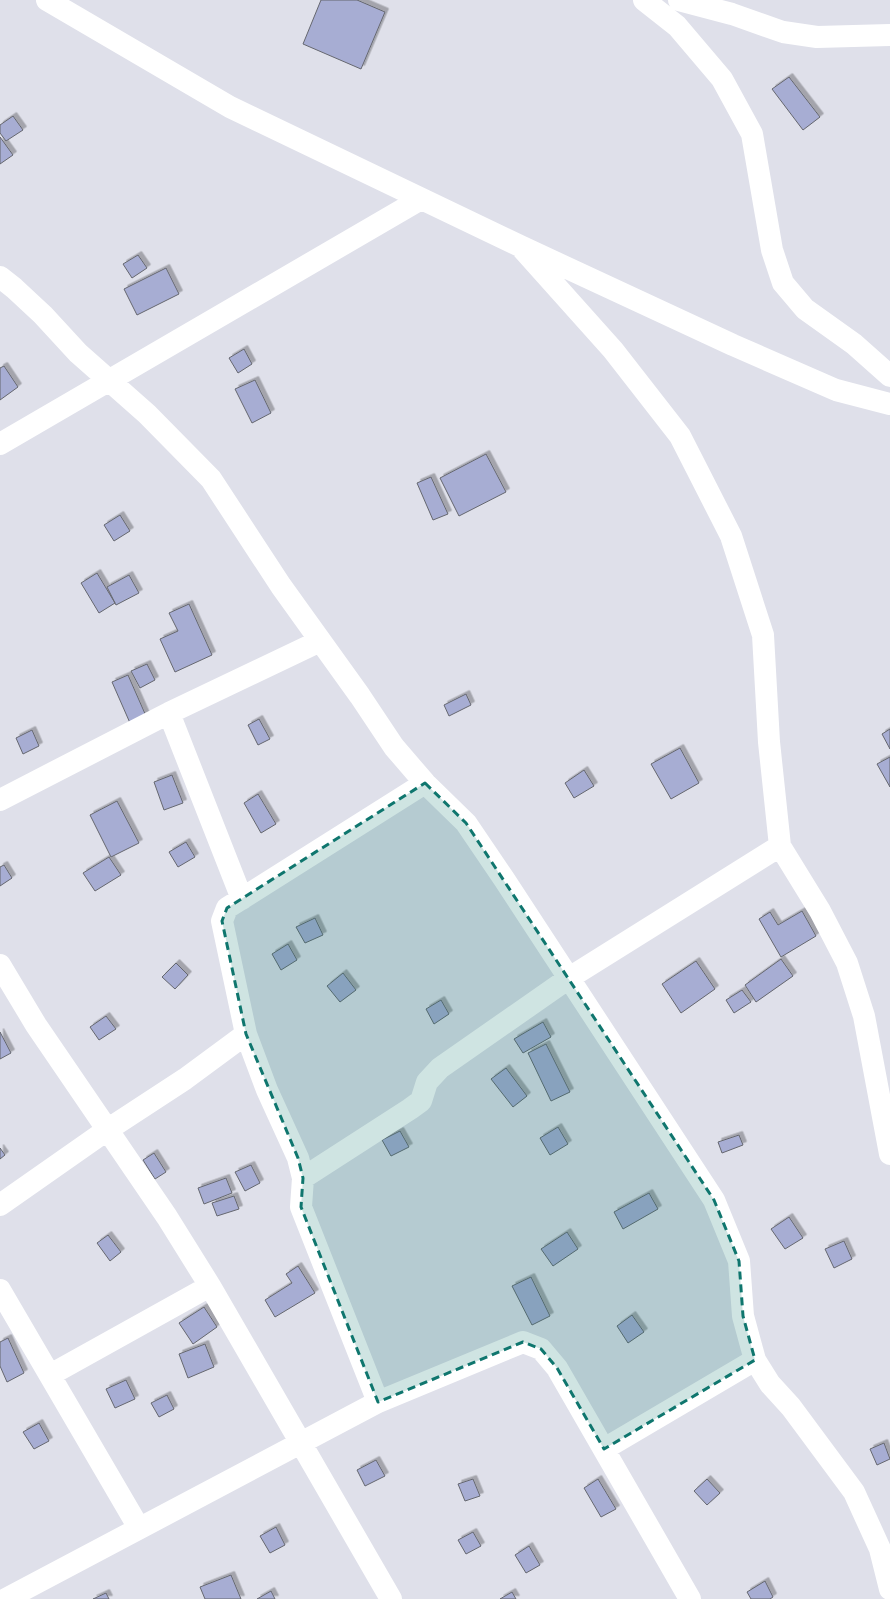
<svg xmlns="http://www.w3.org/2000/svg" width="890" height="1599" viewBox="0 0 890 1599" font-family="'Work Sans',sans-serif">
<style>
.building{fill:#a7add3;stroke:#65676f;filter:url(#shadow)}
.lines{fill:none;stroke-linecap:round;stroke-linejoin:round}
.street{stroke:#fff;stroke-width:22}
.marked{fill:#0f766e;fill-opacity:0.2;stroke:#0f766e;stroke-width:3;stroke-dasharray:8 5;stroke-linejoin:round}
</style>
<defs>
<filter id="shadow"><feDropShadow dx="3.5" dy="-3.5" stdDeviation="0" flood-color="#0004"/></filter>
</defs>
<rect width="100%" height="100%" fill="#dfe0ea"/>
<path class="building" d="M321,0H357L385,12L361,69L303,44Z
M789,77L820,117L803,130L772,89Z
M13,116L23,130L6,141L0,133V125Z
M0,137L13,155L0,164Z
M138,255L147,268L132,278L123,264Z
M166,268L179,294L137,315L124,289Z
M244,349L252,364L238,373L229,358Z
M4,366L18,387L0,400V368Z
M255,380L271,413L252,423L235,389Z
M486,454L506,492L459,516L440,478Z
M431,477L448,514L433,520L417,483Z
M120,515L130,531L114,541L104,525Z
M97,573L115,603L99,613L81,583Z
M129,575L139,593L116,605L107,587Z
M189,604L212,655L175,672L160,639L178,631L169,613Z
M147,664L155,680L140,688L131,671Z
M128,675L146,716L130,723L112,682Z
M466,694L471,705L449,716L444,705Z
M259,719L270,739L258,745L248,725Z
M890,729V749L882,734Z
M32,730L39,746L23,754L16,738Z
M680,748L699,783L671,799L651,764Z
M890,757V787L877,764Z
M584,770L594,786L574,798L565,783Z
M172,775L183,803L164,810L154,782Z
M258,794L276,824L261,833L244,803Z
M117,801L139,843L111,857L90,815Z
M186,842L195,857L178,867L169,852Z
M109,857L121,875L95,891L83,873Z
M4,865L12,878L0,886V867Z
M802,911L816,936L781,957L759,919L770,912L778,925Z
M315,918L323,935L305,943L296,927Z
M288,944L297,960L281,970L272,954Z
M781,959L793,976L756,1002L745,985Z
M696,961L715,989L681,1013L662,984Z
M176,963L188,975L175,989L162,977Z
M343,973L356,990L340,1002L327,986Z
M742,990L751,1002L734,1013L726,1000Z
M441,1000L449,1014L434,1024L426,1009Z
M106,1016L116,1029L99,1040L90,1027Z
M543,1022L551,1037L523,1053L514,1039Z
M0,1032L11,1053L0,1059Z
M546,1044L570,1092L551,1101L528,1053Z
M506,1068L527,1096L513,1107L491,1079Z
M558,1127L568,1144L550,1155L540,1138Z
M400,1131L409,1147L391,1156L382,1140Z
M739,1135L743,1145L722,1153L718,1142Z
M0,1148L5,1155L0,1159Z
M154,1153L166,1172L155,1179L143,1160Z
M251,1165L260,1183L245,1191L235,1172Z
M226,1178L232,1193L204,1204L198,1188Z
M649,1193L658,1209L623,1229L614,1212Z
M234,1196L239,1209L217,1216L212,1203Z
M789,1217L803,1238L785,1249L771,1229Z
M567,1232L578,1249L553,1266L541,1249Z
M108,1235L121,1252L110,1261L97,1243Z
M844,1241L852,1259L834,1268L825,1249Z
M298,1266L315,1293L275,1317L265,1300L292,1283L286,1274Z
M531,1277L550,1316L532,1325L512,1286Z
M204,1307L217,1327L193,1344L179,1323Z
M632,1315L644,1332L628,1343L617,1326Z
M8,1338L24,1373L7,1382L0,1366V1342Z
M205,1344L214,1367L188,1378L179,1354Z
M126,1380L135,1399L115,1408L106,1389Z
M167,1395L174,1409L159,1417L151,1403Z
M39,1423L49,1441L34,1449L23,1432Z
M884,1443L890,1459L877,1465L870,1449Z
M376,1460L385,1476L365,1486L357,1470Z
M473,1479L480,1496L465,1501L458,1484Z
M598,1479L616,1509L601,1517L584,1488Z
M707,1479L720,1493L707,1505L694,1491Z
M276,1527L285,1545L270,1553L260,1536Z
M473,1532L481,1546L466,1554L458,1540Z
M529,1546L540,1565L526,1573L515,1555Z
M231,1575L241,1599H205L200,1587Z
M765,1581L773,1597L770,1599H751L747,1592Z
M271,1591L275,1599H257Z
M512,1592L516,1599H500Z
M106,1593L109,1599H93Z"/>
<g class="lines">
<path class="street" d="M47,0L230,107L520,246L733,345L836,390L890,404
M644,0L677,26L722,79L752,134L772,250L783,283L805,309L854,344L890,376
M679,0L732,14L783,32L817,37L890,35
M520,246L613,350L680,436L731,536L763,635L769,742L780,846L820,911L847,963L864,1016L890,1154
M0,277L14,288L43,315L78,353L147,414L211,479L281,586L360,696L394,747L425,783L466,823L504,879L714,1200L739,1261L743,1316L755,1360L770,1384L791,1407L854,1492L880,1549L890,1589
M0,444L421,199
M169,713L242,899
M0,800L169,713L320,641
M0,965L36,1025L167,1217L210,1286L391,1599
M303,1178L410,1109L421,1101L427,1082L440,1068L569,978L780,846
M0,1205L107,1130L185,1079L246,1034
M0,1290L139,1528
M50,1375L210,1286
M378,1402L301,1207L303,1178L298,1158L267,1090L246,1034L222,921L227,908L425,783
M604,1449L755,1360
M6,1599L378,1402L523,1342L541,1349L557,1368L690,1599"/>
</g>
<path class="marked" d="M425,783L466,823L714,1200L739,1261L743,1316L755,1360L604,1449L557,1368L541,1349L523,1342L378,1402L301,1207L303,1178L298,1158L246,1034L222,921L227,908Z"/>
</svg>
